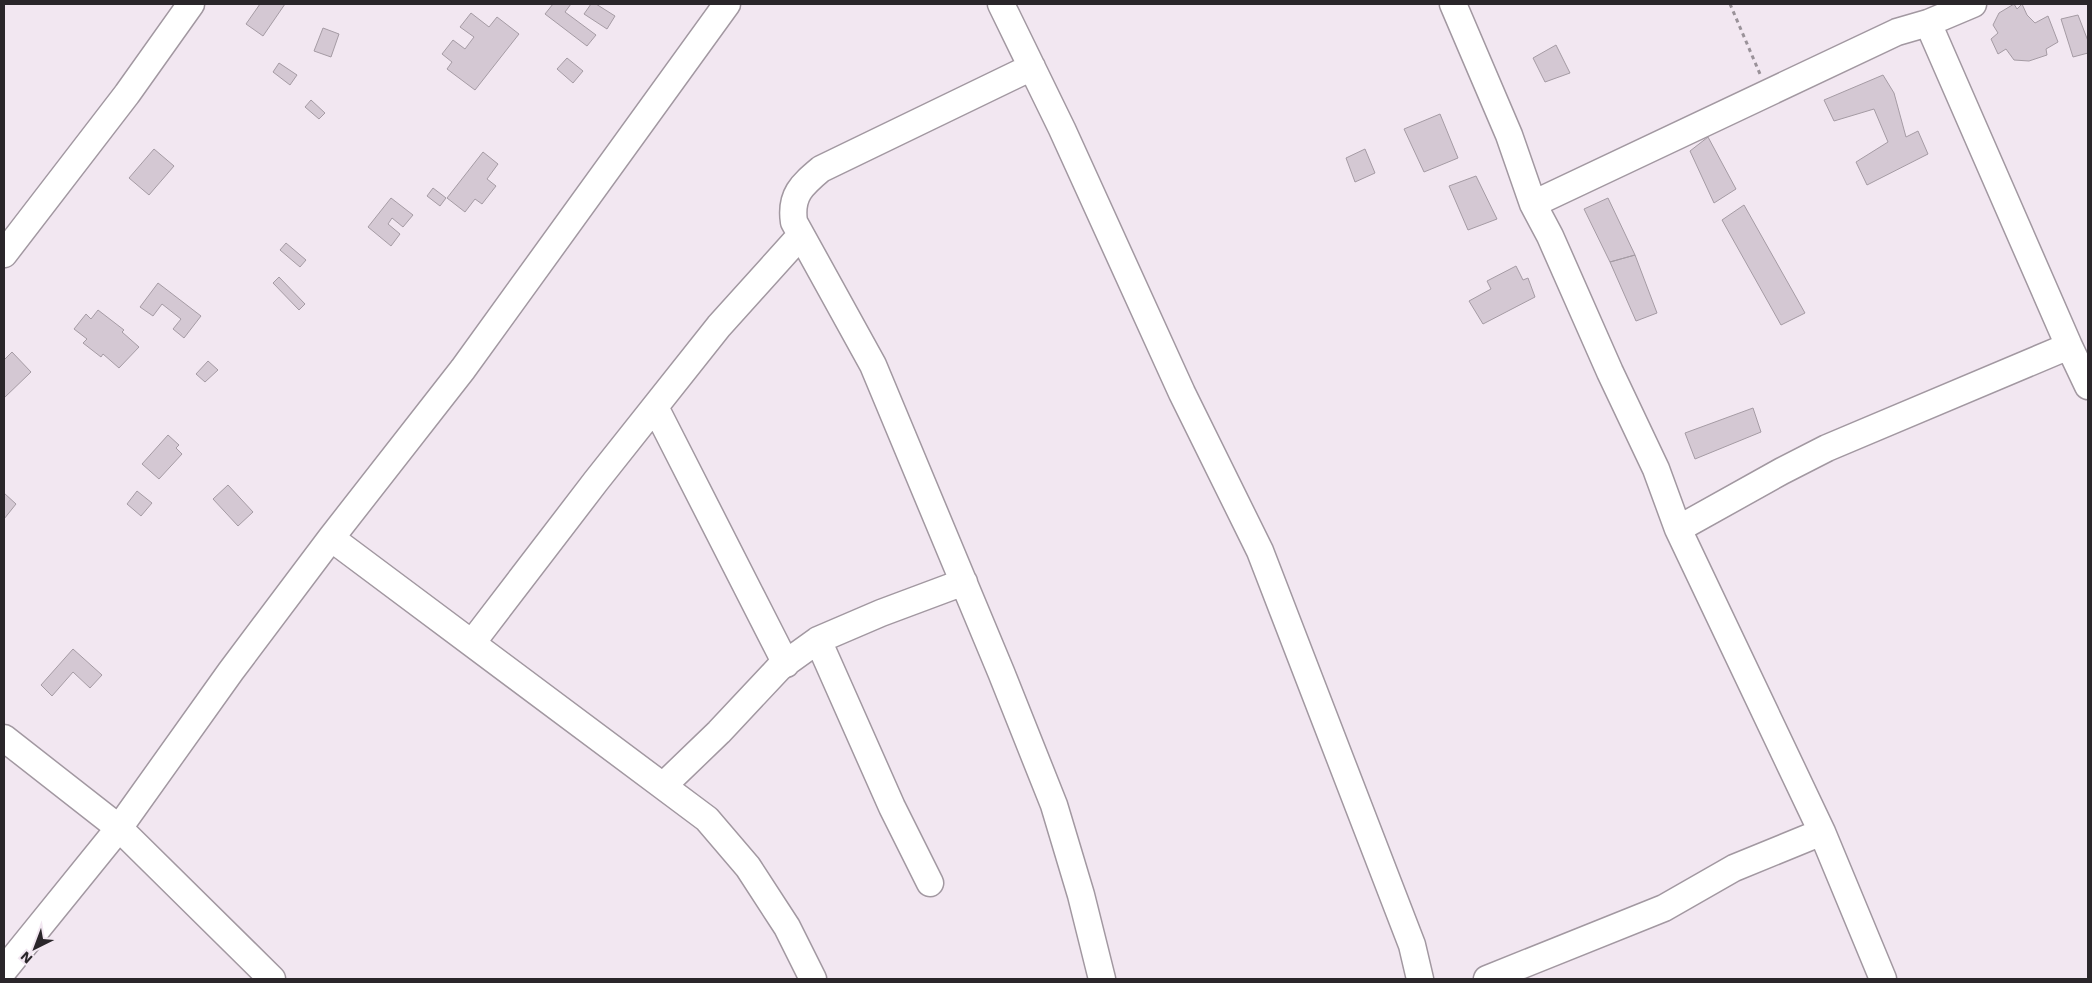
<svg xmlns="http://www.w3.org/2000/svg" width="2092" height="983" viewBox="0 0 2092 983" font-family="'Work Sans',sans-serif">
<style>
.building{fill:#d4c8d3;stroke:#a59ba4}
.lines{fill:none;stroke-linecap:round;stroke-linejoin:round}
.minor-casing{stroke:#a298a1;stroke-width:29}
.path{stroke:#9a9299;stroke-width:3;stroke-dasharray:4 4;stroke-linecap:butt}
.minor{stroke:#fff;stroke-width:26}
</style>
<rect width="100%" height="100%" fill="#f2e7f1"/>
<path class="building" d="M260,4H285L263,36L246,24Z
M553,4H571L565,12L596,35L587,46L545,14Z
M591,4H596L615,16L607,29L584,14Z
M2014,4L2017,9L2022,4L2027,15L2035,23L2048,16L2058,42L2046,49L2047,55L2029,61L2014,60L2006,49L1998,54L1991,39L1998,33L1993,25L1999,13Z
M471,13L489,27L497,17L519,34L475,90L447,69L452,62L442,54L453,40L465,49L474,37L460,27Z
M2078,15L2088,41V53L2073,57L2061,19Z
M323,28L339,34L331,57L314,51Z
M1556,45L1570,73L1545,82L1533,58Z
M567,58L583,71L573,83L557,69Z
M279,63L297,75L290,85L273,72Z
M1883,75L1894,93L1906,137L1918,131L1928,154L1867,185L1856,162L1888,142L1874,109L1834,121L1824,100Z
M311,100L325,113L319,119L305,107Z
M1440,114L1458,158L1424,172L1404,129Z
M1708,137L1736,189L1714,203L1690,151Z
M154,149L174,166L149,195L129,178Z
M1365,149L1375,173L1355,182L1346,158Z
M483,152L498,164L487,179L496,186L482,204L475,199L465,212L447,198Z
M1476,176L1497,219L1468,230L1449,186Z
M433,188L446,198L440,206L427,196Z
M391,198L413,215L403,227L392,218L388,224L400,234L391,246L368,227Z
M1608,198L1635,255L1610,262L1584,209Z
M1744,205L1805,313L1781,325L1722,220Z
M286,243L306,260L300,267L280,250Z
M1635,255L1657,313L1636,321L1610,262Z
M1516,266L1523,280L1528,278L1535,297L1483,324L1469,301L1491,289L1487,281Z
M279,277L305,304L299,310L273,283Z
M158,283L201,316L184,338L173,329L181,319L162,304L153,316L140,307Z
M98,310L124,330L122,332L139,347L119,368L103,354L101,357L83,343L87,339L74,329L86,314L91,319Z
M12,352L31,372L4,398V360Z
M208,361L218,370L205,382L196,374Z
M1753,408L1761,432L1695,459L1685,433Z
M168,435L179,445L176,448L182,454L159,479L142,464Z
M228,485L253,512L238,526L213,499Z
M137,491L152,503L141,516L127,504Z
M4,493L16,504L4,519Z
M73,649L102,675L90,688L73,672L52,696L41,685Z"/>
<g class="lines">
<defs>
<path id="minor" d="M1001,4L1062,129L1182,393L1260,551L1412,945L1420,979
M1453,4L1509,135L1533,204L1550,236L1610,372L1656,469L1678,529L1822,832L1883,979
M1928,23L2069,346L2088,386
M1032,67L821,169C802,185 790,195 794,222L873,365L1001,672L1054,805L1081,895L1102,979
M1533,204L1897,32L1928,23L1973,4
M4,254L127,94L191,4
M655,407L786,664
M1678,529L1782,471L1827,448L2069,346
M331,538L707,819L748,867L787,927L813,979
M818,640L892,807L930,883
M472,643L596,481L719,326L801,235
M4,738L119,828L272,979
M664,785L719,732L779,668L818,640L881,613L964,582
M4,970L119,828L231,671L331,538L463,369L727,4
M1487,979L1664,908L1734,868L1822,832"/>
</defs>
<use href="#minor" class="minor-casing"/>
<path class="path" d="M1730,4L1760,74"/>
<use href="#minor" class="minor"/>
</g>
<rect width="2092" height="983" fill="none" stroke="#2a262a" stroke-width="10"/>
<g transform="translate(35 948) rotate(222)" stroke="#f2e7f1" stroke-width="4" paint-order="stroke">
<path d="M0-4L9 19L0 12L-9 19Z" fill="#2a262a"/>
<text y="-8" font-size="14" font-weight="bold" text-anchor="middle" fill="#2a262a">N</text>
</g>
</svg>
